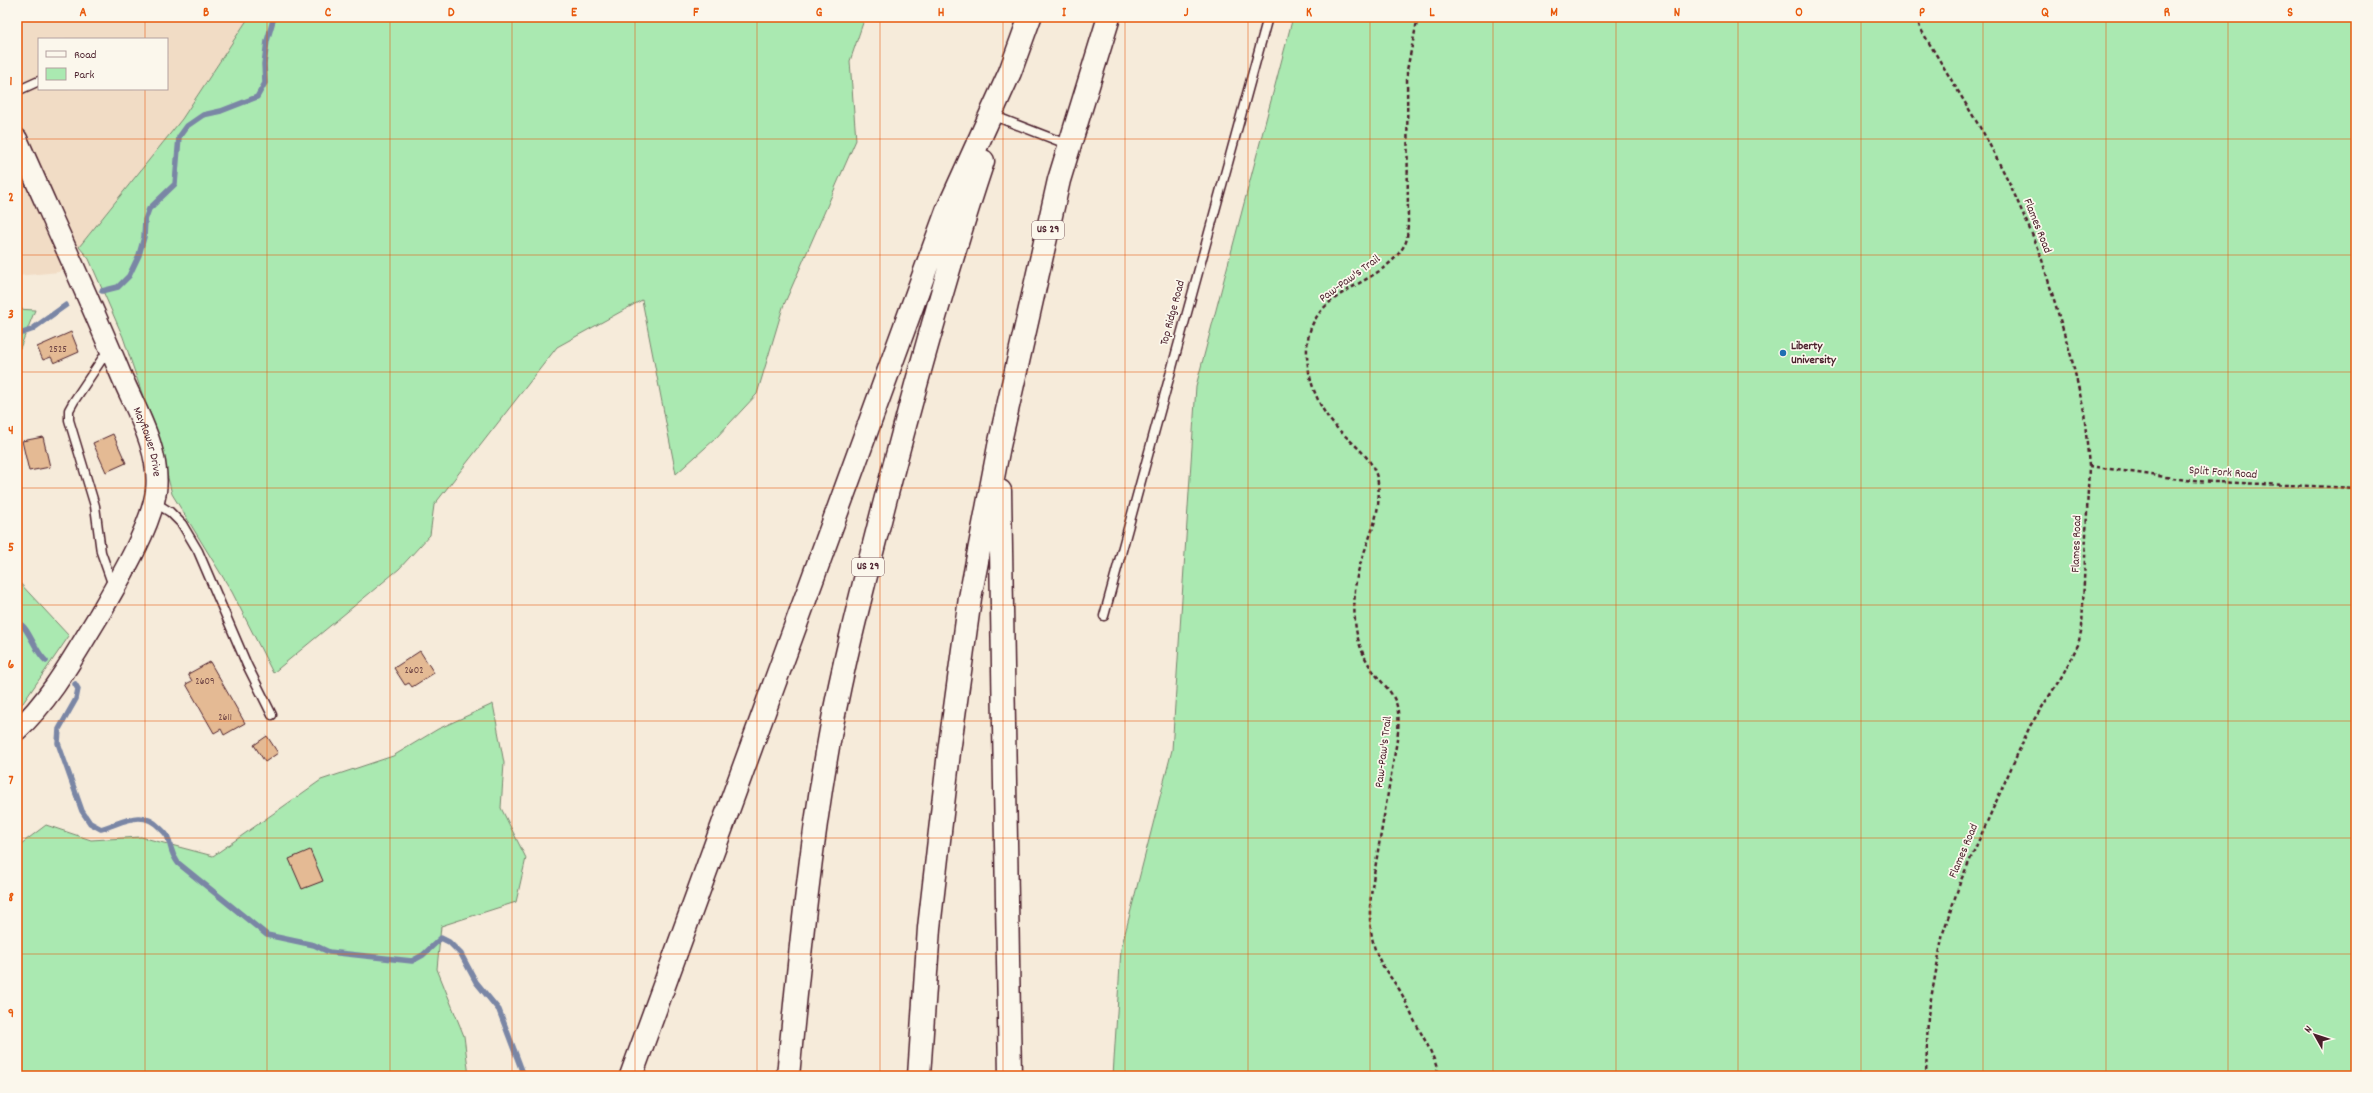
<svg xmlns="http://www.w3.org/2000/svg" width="2373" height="1093" viewBox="0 0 2373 1093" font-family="Dekko,sans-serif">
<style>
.built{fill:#f1dcc5;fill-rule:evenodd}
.green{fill:#aae9b1;stroke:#7a846e}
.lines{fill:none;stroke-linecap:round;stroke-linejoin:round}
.stream{stroke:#7a86a5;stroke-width:5.5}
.building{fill:#e4ba94;stroke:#4a1f2b}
.service-casing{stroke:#4a1f2b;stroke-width:11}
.tertiary-casing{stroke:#4a1f2b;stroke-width:23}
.motorway-casing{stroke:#4a1f2b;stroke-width:25}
.path{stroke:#4a1f2b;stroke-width:2.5;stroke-dasharray:4 3;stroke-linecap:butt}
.service{stroke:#fbf7ec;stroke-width:8}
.tertiary{stroke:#fbf7ec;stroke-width:20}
.motorway{stroke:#fbf7ec;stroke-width:22}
.grid{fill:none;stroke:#e8590c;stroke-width:1;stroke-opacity:0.55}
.poi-dot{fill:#1f6fb2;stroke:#fbf7ec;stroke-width:1.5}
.labels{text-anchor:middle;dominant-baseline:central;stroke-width:3.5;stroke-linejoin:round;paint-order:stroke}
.number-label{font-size:10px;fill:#704645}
.shield{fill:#fbf7ec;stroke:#7f6065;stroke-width:1}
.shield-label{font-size:11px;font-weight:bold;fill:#4a1f2b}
.street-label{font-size:12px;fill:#4a1f2b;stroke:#fbf7ec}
.poi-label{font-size:12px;font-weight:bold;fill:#4a1f2b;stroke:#fbf7ec;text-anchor:start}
.neatline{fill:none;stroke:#e8590c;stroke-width:1.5}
.grid-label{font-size:13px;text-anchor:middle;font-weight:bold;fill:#e8590c}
</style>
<rect width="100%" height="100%" fill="#f6ebda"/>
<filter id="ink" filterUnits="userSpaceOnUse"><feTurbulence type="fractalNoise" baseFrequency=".025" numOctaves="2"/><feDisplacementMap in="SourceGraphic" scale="8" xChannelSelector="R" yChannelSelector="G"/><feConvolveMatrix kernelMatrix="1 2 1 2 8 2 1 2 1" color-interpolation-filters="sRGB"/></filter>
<g filter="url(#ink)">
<path class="built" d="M17,17H249L182,119L59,272L17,276ZM39,39H167V89H39Z"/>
<path class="green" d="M249,17H865L850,61L856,140L783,307L757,394L715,439L676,474L642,300L557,347L434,505L430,535L399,569L273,673L232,592L172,494L161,450L123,337L89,259L79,247L182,119Z
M1293,17H2356V1076H1113L1121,949L1172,750L1196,386Z
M17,309L35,310L20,348L17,350Z
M17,580L69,636L23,703L17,707Z
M493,704L504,763L501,808L526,858L516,902L441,926L437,969L464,1036L469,1076H17V847L46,825L91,840L141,837L213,856L321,780L393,756L438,729Z"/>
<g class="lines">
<path class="stream" d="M102,291L118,287L129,276L139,255L144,237L145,220L149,209L175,184L179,137L187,126L203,115L221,111L257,97L265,83L264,64L267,41L274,17
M17,335L31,330L66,305
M17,622C29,626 34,651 46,661
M75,684L78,689L76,699L59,729L58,743L82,811L90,823L101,829C122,823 142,808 160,828C163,831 167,834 168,838C172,849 170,852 178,863L267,935L314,945L329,952L412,961L423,955L441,938L449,942L461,954L476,982L499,1010L524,1076"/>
</g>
<path class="building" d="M71,332L79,352L54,363L51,357L43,360L37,347Z
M113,434L126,463L106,472L93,443Z
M43,437L50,467L29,471L22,441Z
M420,651L434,673L412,687L409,683L405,685L394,668Z
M210,662L245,723L224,735L221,729L214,733L186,684L192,681L188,674Z
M267,736L278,753L265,762L254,745Z
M310,850L323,881L302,889L289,859Z"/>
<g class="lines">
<defs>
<path id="service" d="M17,91L39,81
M997,117L1069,145
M108,350L74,401L69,410V420L95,506L101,552L113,586
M154,502L170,512L182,524L198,551L247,665L272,715
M1104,616L1268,17"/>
<g id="tertiary">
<path id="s1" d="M17,139C52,218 88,296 121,375C136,410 161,452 156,491C151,528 117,584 98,617C74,656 51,699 17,730"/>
</g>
<path id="motorway" d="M1000,491L1010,1076
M631,1076L947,211L1010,72L1030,17
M788,1076C799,961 810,844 831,730C845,654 865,580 884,505C914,389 945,275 983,161
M919,1076L929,928L949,752L970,598L999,446L1059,180L1109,17"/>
</defs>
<use href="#service" class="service-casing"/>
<use href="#tertiary" class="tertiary-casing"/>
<use href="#motorway" class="motorway-casing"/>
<path class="path" d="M1418,17L1407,70L1408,225C1407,231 1408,239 1405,244C1381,289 1310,286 1307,348C1306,375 1317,407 1336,427C1352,444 1375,458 1378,483C1383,524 1358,552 1355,590C1353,618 1355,644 1371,668C1381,684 1396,692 1398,712C1400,730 1395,751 1392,769C1387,800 1381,832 1376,863C1372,886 1368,907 1371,930C1374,957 1384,968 1399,989C1405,999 1409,1010 1414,1020C1424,1039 1434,1054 1439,1076
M1917,17L1920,28L1984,134L2009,182L2039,250L2071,356L2084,411L2089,466L2082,627L2078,645L2062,676L2030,726L1961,880L1943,933L1928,1015L1926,1076
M2089,466L2193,481L2356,488"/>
<use href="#service" class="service"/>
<use href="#tertiary" class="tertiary"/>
<use href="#motorway" class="motorway"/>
</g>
</g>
<path class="grid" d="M145,17V39M267,17V1076M390,17V1076M512,17V1076M635,17V1076M757,17V1076M880,17V1076M1003,17V1076M1125,17V1076M1248,17V1076M1370,17V1076M1493,17V1076M1616,17V1076M1738,17V1076M1861,17V1076M1983,17V1076M2106,17V1076M2228,17V1076M145,89V1076M17,139H2356M17,255H2356M17,372H2356M17,488H2356M17,605H2356M17,721H2356M17,838H2356M17,954H2356"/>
<circle class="poi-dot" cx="1783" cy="353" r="4"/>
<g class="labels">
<g class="number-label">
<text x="58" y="350">2525</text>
<text x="414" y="671">2602</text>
<text x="205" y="682">2609</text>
<text x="225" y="718">2611</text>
</g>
<g class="shield">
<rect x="1032" y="221" width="32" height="18" rx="3"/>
<rect x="852" y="558" width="32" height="18" rx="3"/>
</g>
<g class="shield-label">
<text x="1048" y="230">US 29</text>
<text x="868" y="567">US 29</text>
</g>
<g class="street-label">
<text transform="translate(2037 226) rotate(68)">Flames Road</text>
<text transform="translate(1350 279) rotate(-36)">Paw-Paw's Trail</text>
<text transform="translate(1173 313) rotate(-75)">Top Ridge Road</text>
<text stroke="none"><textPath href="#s1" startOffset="330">Mayflower Drive</textPath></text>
<text transform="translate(2223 473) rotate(4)">Split Fork Road</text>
<text transform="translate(2077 544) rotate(-88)">Flames Road</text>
<text transform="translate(1384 752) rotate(-83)">Paw-Paw's Trail</text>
<text transform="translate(1964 851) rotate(-67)">Flames Road</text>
</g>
<g class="poi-label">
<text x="1791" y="346">Liberty<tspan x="1791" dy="14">University</tspan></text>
</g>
</g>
<rect width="2373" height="1093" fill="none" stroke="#fbf7ec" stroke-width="44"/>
<rect x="38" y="38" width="130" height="52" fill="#fbf7ec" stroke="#b4a19f"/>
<rect x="46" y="51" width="20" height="6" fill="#fbf7ec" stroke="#b4a19f"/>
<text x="74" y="58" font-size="12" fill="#4a1f2b">Road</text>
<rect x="46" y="68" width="20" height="12" fill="#aae9b1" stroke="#b4a19f"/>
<text x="74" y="78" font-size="12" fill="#4a1f2b">Park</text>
<g transform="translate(2315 1035) rotate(309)" stroke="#fbf7ec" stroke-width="3" paint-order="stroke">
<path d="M0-3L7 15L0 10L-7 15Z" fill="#4a1f2b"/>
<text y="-6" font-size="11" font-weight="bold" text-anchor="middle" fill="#4a1f2b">N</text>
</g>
<rect x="22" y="22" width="2329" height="1049" class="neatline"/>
<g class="grid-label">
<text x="83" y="16">A</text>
<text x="206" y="16">B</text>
<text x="328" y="16">C</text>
<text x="451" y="16">D</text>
<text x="574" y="16">E</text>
<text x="696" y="16">F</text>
<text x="819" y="16">G</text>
<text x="941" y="16">H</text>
<text x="1064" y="16">I</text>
<text x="1186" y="16">J</text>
<text x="1309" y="16">K</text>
<text x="1432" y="16">L</text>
<text x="1554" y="16">M</text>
<text x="1677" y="16">N</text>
<text x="1799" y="16">O</text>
<text x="1922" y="16">P</text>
<text x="2045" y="16">Q</text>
<text x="2167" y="16">R</text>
<text x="2290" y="16">S</text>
<text x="11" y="85">1</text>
<text x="11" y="201">2</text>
<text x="11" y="318">3</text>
<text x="11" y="434">4</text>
<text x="11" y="551">5</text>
<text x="11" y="668">6</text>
<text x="11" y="784">7</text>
<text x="11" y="901">8</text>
<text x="11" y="1017">9</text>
</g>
</svg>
